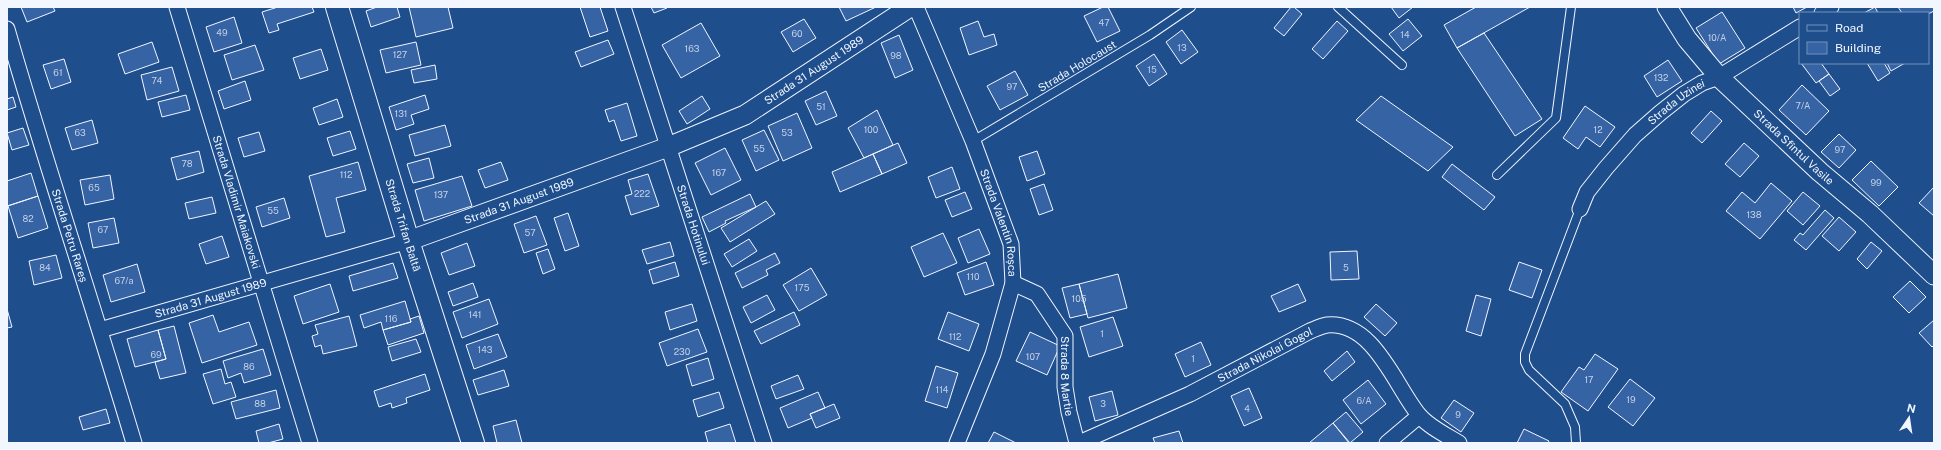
<svg xmlns="http://www.w3.org/2000/svg" width="1941" height="450" viewBox="0 0 1941 450" font-family="'Public Sans',sans-serif">
<style>
.building{fill:#3563a3;stroke:#f2f6ff}
.lines{fill:none;stroke-linecap:round;stroke-linejoin:round}
.service-casing{stroke:#f2f6ff;stroke-width:10}
.minor-casing{stroke:#f2f6ff;stroke-width:17}
.tertiary-casing{stroke:#f2f6ff;stroke-width:21}
.secondary-casing{stroke:#f2f6ff;stroke-width:24}
.service{stroke:#1f4e8c;stroke-width:8}
.minor{stroke:#1f4e8c;stroke-width:15}
.tertiary{stroke:#1f4e8c;stroke-width:19}
.secondary{stroke:#1f4e8c;stroke-width:22}
.labels{text-anchor:middle;dominant-baseline:central;stroke-width:3;stroke-linejoin:round;paint-order:stroke}
.number-label{font-size:9px;fill:#c3d1e8}
.street-label{font-size:11px;fill:#f2f6ff;stroke:#1f4e8c}
</style>
<rect width="100%" height="100%" fill="#1f4e8c"/>
<path class="building" d="M21,7H53L55,11L27,22Z
M278,7H312L314,12L277,24L279,30L269,33L262,12Z
M377,7H397L400,17L371,27L366,11Z
M409,7H448L453,28L416,37Z
M580,7H600L608,31L590,37Z
M651,7H666L667,8L654,13Z
M839,7H876L846,21Z
M1103,7H1108L1120,31L1097,42L1084,16Z
M1291,7H1294L1302,14L1284,36L1274,28Z
M1391,7H1413L1399,18Z
M1476,7H1530L1457,48L1444,25Z
M1793,7H1807L1796,13Z
M1875,7L1878,13H1864Z
M1898,7H1934V11L1928,14V13H1902Z
M1722,12L1745,48L1719,64L1696,28Z
M234,17L242,43L214,52L206,27Z
M804,19L816,38L793,52L781,32Z
M1408,19L1422,36L1403,51L1389,34Z
M978,21L984,37L994,34L997,45L969,55L960,28Z
M1337,21L1348,31L1323,59L1312,49Z
M701,23L720,56L681,78L662,45Z
M1182,30L1198,52L1181,64L1166,42Z
M1484,33L1542,119L1515,136L1457,48Z
M899,35L913,70L895,78L881,43Z
M608,40L614,54L581,67L575,52Z
M152,42L159,62L125,74L118,54Z
M416,42L421,65L386,73L380,50Z
M255,45L264,70L232,80L224,55Z
M321,49L328,70L300,79L293,58Z
M1154,54L1167,74L1149,86L1136,66Z
M64,59L71,82L51,89L43,65Z
M1668,60L1682,81L1657,97L1644,76Z
M1801,63H1821L1829,74L1816,83Z
M1867,63H1884L1890,73L1878,81Z
M1887,63H1905L1891,71Z
M435,65L437,79L414,83L411,70Z
M172,67L179,91L147,100L141,75Z
M1015,71L1028,95L1000,110L987,86Z
M1829,74L1840,89L1830,96L1819,81Z
M245,81L251,100L224,109L218,91Z
M1802,85L1829,111L1806,135L1779,110Z
M826,91L837,116L816,125L805,101Z
M186,95L190,110L162,117L158,102Z
M425,95L429,109L411,115L414,124L396,130L389,107Z
M702,96L710,109L687,124L679,111Z
M1381,96L1453,147L1428,171L1356,120Z
M13,97L16,107L7,110V99Z
M337,99L343,117L319,125L313,108Z
M627,103L637,136L621,141L614,120L609,122L605,110Z
M1585,106L1615,127L1600,147L1586,137L1578,149L1563,138Z
M877,110L893,145L864,158L848,128Z
M1711,111L1722,121L1702,143L1691,133Z
M797,113L812,148L783,161L768,126Z
M92,120L98,143L72,150L65,128Z
M445,125L451,146L415,156L409,135Z
M23,128L29,145L12,150L7,133Z
M764,130L779,160L756,171L742,140Z
M350,131L356,149L333,156L327,138Z
M259,132L265,151L244,157L238,138Z
M1839,134L1856,150L1839,168L1821,152Z
M898,143L907,163L882,174L873,154Z
M1744,143L1759,156L1740,177L1725,164Z
M725,148L741,180L711,195L695,163Z
M199,151L204,172L177,180L171,158Z
M1037,151L1045,174L1027,181L1019,157Z
M873,154L882,174L840,192L832,172Z
M429,158L434,178L413,183L407,164Z
M1871,161L1898,187L1879,206L1852,180Z
M358,162L366,190L336,198L345,232L326,237L309,176Z
M501,162L508,180L485,188L478,170Z
M1452,164L1495,197L1484,210L1442,177Z
M952,167L960,189L936,198L928,177Z
M31,173L38,196L7,206V181Z
M648,174L659,206L631,215L625,196L632,194L628,180Z
M110,175L114,199L85,205L80,180Z
M462,176L472,206L424,221L415,190Z
M1771,183L1792,201L1760,239L1726,211L1742,192L1755,203Z
M1044,184L1053,210L1039,215L1030,189Z
M1934,187V216L1919,203Z
M965,192L972,209L952,217L945,200Z
M1803,192L1820,206L1803,225L1787,211Z
M750,194L756,207L725,221L726,223L709,232L702,217Z
M38,196L48,228L18,238L8,206Z
M212,197L216,213L189,219L185,203Z
M284,198L290,218L262,227L256,207Z
M766,201L775,214L730,242L721,228Z
M1825,210L1834,218L1806,250L1794,240L1800,233L1803,235Z
M568,213L579,246L565,251L554,218Z
M536,216L547,245L524,253L514,224Z
M1839,217L1856,232L1839,251L1822,236Z
M114,218L119,243L93,248L88,223Z
M979,229L990,254L968,263L958,238Z
M943,233L957,263L924,277L911,247Z
M222,236L229,257L206,264L199,244Z
M749,239L757,251L732,267L724,254Z
M670,242L674,256L647,264L642,250Z
M1871,242L1882,251L1867,269L1857,259Z
M467,243L475,266L449,275L441,253Z
M548,249L555,269L543,274L536,253Z
M1357,251L1359,279L1331,280L1330,252Z
M775,253L780,263L766,270L768,275L742,288L735,273Z
M56,255L62,278L34,285L29,261Z
M675,262L679,276L653,284L649,270Z
M986,262L994,285L965,295L957,273Z
M1519,262L1542,270L1532,298L1509,290Z
M393,263L398,278L353,291L349,276Z
M137,264L145,292L111,302L103,275Z
M811,268L827,295L799,311L783,285Z
M1118,274L1127,308L1088,318L1079,284Z
M1910,281L1926,297L1909,313L1893,297Z
M473,283L478,297L453,306L448,292Z
M330,284L339,312L303,324L294,296Z
M1079,284L1087,314L1070,318L1062,288Z
M1298,284L1306,301L1279,312L1271,296Z
M767,295L775,310L751,323L743,307Z
M1476,295L1491,299L1481,336L1466,331Z
M489,299L498,324L462,338L453,312Z
M405,301L411,322L383,330L381,322L364,328L360,315Z
M692,304L697,321L670,330L665,312Z
M1376,304L1397,323L1385,336L1364,317Z
M7,309L12,327L7,328Z
M794,312L800,325L761,344L754,331Z
M948,312L979,324L969,351L938,339Z
M213,315L219,332L249,322L257,345L202,363L189,323Z
M349,316L357,346L323,354L321,345L315,347L312,336L318,334L315,325Z
M419,316L424,333L388,345L383,330L411,322L410,319Z
M1113,317L1123,346L1089,357L1080,327Z
M1934,320V345L1932,347L1919,333Z
M174,326L186,373L160,379L155,362L166,359L158,330Z
M698,329L707,352L667,366L659,343Z
M158,330L166,359L135,367L127,339Z
M1030,332L1060,346L1047,375L1016,361Z
M498,334L507,357L474,369L466,345Z
M416,339L421,352L392,361L388,347Z
M1201,342L1211,365L1185,377L1175,354Z
M263,349L271,375L244,383L241,373L228,378L223,361Z
M1347,351L1355,362L1332,381L1324,371Z
M1595,354L1618,369L1588,411L1561,392L1579,367L1584,370Z
M708,358L714,379L692,386L686,365Z
M936,366L958,373L947,408L925,401Z
M221,369L225,384L231,382L236,397L213,404L203,374Z
M504,370L509,386L478,395L473,380Z
M425,374L430,390L406,398L407,403L392,408L391,403L379,407L374,391Z
M798,375L804,389L776,399L771,386Z
M1630,379L1655,398L1633,426L1608,407Z
M1368,380L1386,404L1361,424L1343,400Z
M1249,388L1262,418L1244,426L1231,396Z
M276,390L280,408L236,419L231,402Z
M1112,391L1118,415L1095,421L1089,397Z
M719,392L724,408L698,417L693,400Z
M818,392L825,408L810,414L812,418L788,428L780,408Z
M1454,400L1474,413L1461,432L1441,418Z
M834,404L840,418L816,428L810,414Z
M106,409L110,423L83,430L79,417Z
M1346,412L1363,432L1350,443L1333,423Z
M516,420L522,443H497L493,426Z
M1333,423L1349,443H1309Z
M279,424L283,439L268,443H259L256,431Z
M730,424L736,443H708L705,432Z
M1524,429L1549,441L1548,443H1517Z
M1179,431L1183,443H1155L1153,438Z
M994,432L1016,443H988Z"/>
<g class="lines">
<defs>
<path id="service" d="M1338,7L1402,65
M973,141L1150,35L1191,7
M1497,175L1556,118L1571,7
M1576,443L1575,427L1565,404L1529,370L1525,362V354L1580,209"/>
<g id="minor">
<path id="s1" d="M177,7L310,443"/>
<path id="s2" d="M623,7L764,443"/>
<path id="s3" d="M916,7L973,141L1011,244L1013,283L993,354L957,443"/>
<path d="M1822,13L1831,7"/>
<path id="s4" d="M7,29C47,168 93,305 134,443"/>
<path id="s5" d="M1580,209L1587,192L1606,168L1635,135L1660,113L1684,94L1702,83L1719,77L1800,27"/>
<path id="s6" d="M1013,283L1037,294L1065,336V387L1069,412L1077,443"/>
<path id="s7" d="M100,330L408,241"/>
<path id="s8" d="M1079,443L1190,394L1310,331C1315,329 1321,326 1327,325C1374,321 1395,386 1419,415C1429,427 1446,435 1459,443"/>
<path d="M1387,443L1419,416"/>
</g>
<g id="tertiary">
<path id="s9" d="M1667,7L1687,39L1719,77L1820,172L1870,214L1934,275"/>
<path id="s10" d="M408,241L668,147L745,115L910,7"/>
</g>
<g id="secondary">
<path id="s11" d="M337,7L408,241L473,443"/>
</g>
</defs>
<use href="#service" class="service-casing"/>
<use href="#minor" class="minor-casing"/>
<use href="#tertiary" class="tertiary-casing"/>
<use href="#secondary" class="secondary-casing"/>
<use href="#service" class="service"/>
<use href="#minor" class="minor"/>
<use href="#tertiary" class="tertiary"/>
<use href="#secondary" class="secondary"/>
</g>
<g class="labels">
<g class="number-label">
<text x="1104" y="22">47</text>
<text x="222" y="32">49</text>
<text x="797" y="33">60</text>
<text x="1405" y="34">14</text>
<text x="1717" y="37">10/A</text>
<text x="1182" y="47">13</text>
<text x="692" y="48">163</text>
<text x="400" y="54">127</text>
<text x="896" y="55">98</text>
<text x="1152" y="69">15</text>
<text x="58" y="72">61</text>
<text x="1661" y="77">132</text>
<text x="157" y="80">74</text>
<text x="1012" y="86">97</text>
<text x="1803" y="105">7/A</text>
<text x="821" y="106">51</text>
<text x="401" y="113">131</text>
<text x="871" y="129">100</text>
<text x="1598" y="129">12</text>
<text x="80" y="132">63</text>
<text x="787" y="132">53</text>
<text x="759" y="148">55</text>
<text x="1840" y="149">97</text>
<text x="187" y="163">78</text>
<text x="719" y="172">167</text>
<text x="346" y="174">112</text>
<text x="1876" y="182">99</text>
<text x="94" y="187">65</text>
<text x="642" y="193">222</text>
<text x="441" y="194">137</text>
<text x="273" y="210">55</text>
<text x="1754" y="214">138</text>
<text x="28" y="218">82</text>
<text x="103" y="229">67</text>
<text x="530" y="232">57</text>
<text x="45" y="267">84</text>
<text x="1346" y="267">5</text>
<text x="973" y="276">110</text>
<text x="124" y="280">67/a</text>
<text x="802" y="287">175</text>
<text x="1079" y="298">105</text>
<text x="475" y="314">141</text>
<text x="391" y="318">116</text>
<text x="1102" y="333">1</text>
<text x="955" y="336">112</text>
<text x="485" y="349">143</text>
<text x="682" y="351">230</text>
<text x="156" y="354">69</text>
<text x="1033" y="356">107</text>
<text x="1193" y="358">1</text>
<text x="249" y="366">86</text>
<text x="1589" y="379">17</text>
<text x="942" y="389">114</text>
<text x="1631" y="399">19</text>
<text x="1364" y="400">6/A</text>
<text x="260" y="403">88</text>
<text x="1103" y="403">3</text>
<text x="1247" y="408">4</text>
<text x="1458" y="414">9</text>
</g>
<g class="street-label">
<text transform="translate(1077 66) rotate(-31)">Strada Holocaust</text>
<text stroke="none"><textPath href="#s10" startOffset="442">Strada 31 August 1989</textPath></text>
<text stroke="none"><textPath href="#s5" startOffset="146">Strada Uzinei</textPath></text>
<text stroke="none"><textPath href="#s9" startOffset="190">Strada Sfîntul Vasile</textPath></text>
<text stroke="none"><textPath href="#s10" startOffset="118">Strada 31 August 1989</textPath></text>
<text stroke="none"><textPath href="#s1" startOffset="204">Strada Vladimir Maiakovski</textPath></text>
<text stroke="none"><textPath href="#s3" startOffset="232">Strada Valentin Roșca</textPath></text>
<text stroke="none"><textPath href="#s11" startOffset="228">Strada Trifan Baltă</textPath></text>
<text stroke="none"><textPath href="#s2" startOffset="229">Strada Hotinului</textPath></text>
<text stroke="none"><textPath href="#s4" startOffset="216">Strada Petru Rareș</textPath></text>
<text stroke="none"><textPath href="#s7" startOffset="115">Strada 31 August 1989</textPath></text>
<text stroke="none"><textPath href="#s8" startOffset="206">Strada Nikolai Gogol</textPath></text>
<text stroke="none"><textPath href="#s6" startOffset="117">Strada 8 Martie</textPath></text>
</g>
</g>
<rect width="1941" height="450" fill="none" stroke="#f2f6ff" stroke-width="16"/>
<rect x="1799" y="12" width="130" height="52" fill="#1f4e8c" stroke="#7391ba"/>
<rect x="1807" y="25" width="20" height="6" fill="#1f4e8c" stroke="#7391ba"/>
<text x="1835" y="32" font-size="12" fill="#f2f6ff">Road</text>
<rect x="1807" y="42" width="20" height="12" fill="#3563a3" stroke="#7391ba"/>
<text x="1835" y="52" font-size="12" fill="#f2f6ff">Building</text>
<g transform="translate(1909 418) rotate(13)" stroke="#1f4e8c" stroke-width="3" paint-order="stroke">
<path d="M0-3L7 15L0 10L-7 15Z" fill="#f2f6ff"/>
<text y="-6" font-size="11" font-weight="bold" text-anchor="middle" fill="#f2f6ff">N</text>
</g>
</svg>
